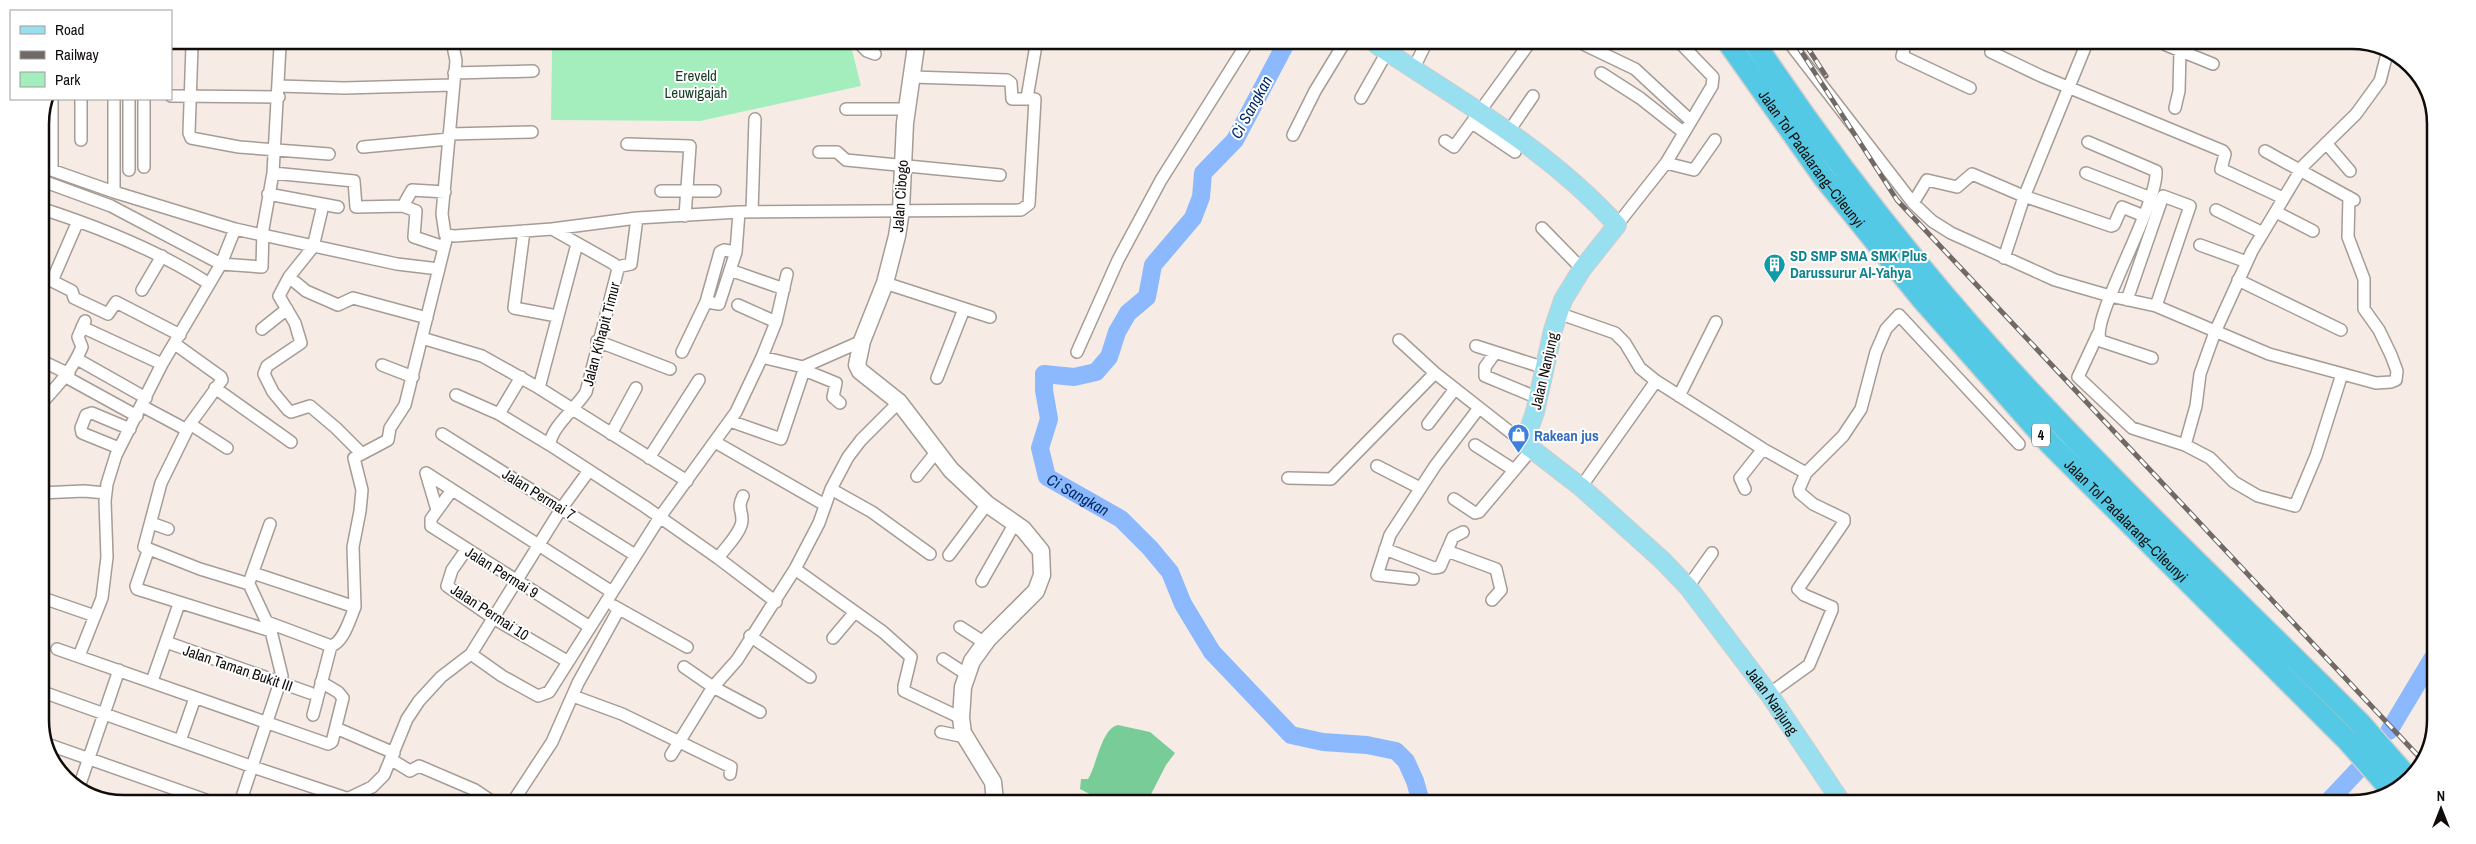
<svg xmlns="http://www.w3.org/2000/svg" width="2476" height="844" viewBox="0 0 2476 844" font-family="'Archivo Narrow',sans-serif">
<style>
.green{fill:#a3eebc}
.forest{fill:#78cc97}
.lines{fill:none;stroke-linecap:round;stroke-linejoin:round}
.river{stroke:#8cb8fe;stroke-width:18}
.street-casing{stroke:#a59c95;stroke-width:14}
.secondary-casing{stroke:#a59c95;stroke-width:19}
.primary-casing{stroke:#cfcece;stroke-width:20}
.highway-casing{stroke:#cfcece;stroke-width:24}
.street{stroke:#fff;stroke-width:11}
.secondary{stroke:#fff;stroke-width:16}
.primary{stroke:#98dff0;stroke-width:18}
.highway{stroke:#53c9e6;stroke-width:21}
.rail-casing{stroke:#706965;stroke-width:5}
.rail{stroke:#fff;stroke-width:3;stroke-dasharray:9;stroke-linecap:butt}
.labels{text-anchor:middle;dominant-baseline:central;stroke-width:4;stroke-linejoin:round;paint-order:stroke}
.shield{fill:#fff;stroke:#585554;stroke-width:1}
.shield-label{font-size:14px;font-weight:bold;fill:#100c0a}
.park-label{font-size:15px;fill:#173b25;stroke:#fff}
.street-label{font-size:15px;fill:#100c0a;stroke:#fff}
.culture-label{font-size:15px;font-weight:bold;fill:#0d838f;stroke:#fff;text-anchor:start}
.shop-label{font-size:15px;font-weight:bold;fill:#366cbe;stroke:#fff;text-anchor:start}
.water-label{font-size:16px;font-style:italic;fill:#052c68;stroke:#fff}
.rim{fill:none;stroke:#100c0a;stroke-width:2.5}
</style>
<rect width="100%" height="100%" fill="#f7ece5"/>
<path class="green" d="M552,46H851L861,86L700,121L551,120Z"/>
<path class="forest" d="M1118,725L1150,732L1175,753L1166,765L1147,802H1105L1080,789L1081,779H1088C1097,765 1101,729 1118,725Z"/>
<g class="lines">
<g class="river">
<path id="s1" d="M1285,45L1235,140L1203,173L1201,197L1193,218L1153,265L1147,297L1128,313L1117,332L1109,357L1096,372L1074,377L1044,374V390L1049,419L1040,448L1047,477L1121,519L1150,548L1170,572L1183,604L1212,652L1291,735L1323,742L1367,745L1396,751L1406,761L1415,781L1421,802"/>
<path d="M2389,731L2432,659"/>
<path d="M2326,804L2357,771"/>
</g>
<defs>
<path id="street" d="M1585,45L1635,69L1690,120
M1791,45L1913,203L1932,221L1951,233L2055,280L2110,296L2156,306L2269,354L2376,383L2391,382L2396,380L2397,371L2391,355L2379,330L2364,309V279L2348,237L2349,197
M1905,45L1902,56L1970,88
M1992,45L1991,52L2041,76L2223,151L2225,154L2221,169L2283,198
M2166,45L2213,64
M192,46L189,133L191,138L239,147L329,154
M453,46L456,61L442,214L445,234L454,236L552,229L614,264L618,269L586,392C577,407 550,428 550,445L644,506L718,558L776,602
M862,46L867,51L875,54
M1413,70L1425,45
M454,73L533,71
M1601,73L1640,98L1683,132
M279,86L344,88L452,85
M171,96L279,97
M1027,98L1036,45
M1361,98L1387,52
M52,99V170
M81,99V140
M144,99V167
M2175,108L2179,91L2180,50
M846,109H907
M1472,123L1515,152
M1509,131L1533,96
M449,134L532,132
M1293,135L1315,91L1343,45
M1445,141L1454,147L1528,45
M2088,142L2156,171C2158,207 2088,322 2101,341L2152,358
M2326,143L2350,171
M627,144L690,146L685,216
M363,147L449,139
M2265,151L2354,200
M819,152H837L846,160L1000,175
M1666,163L1694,170L1715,140
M40,166L114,192V99
M129,170V99
M273,173L354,181L356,207L403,206L412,190L445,192
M2086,173L2151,198
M40,180L111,206L221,264L262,267L263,229L273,173L280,46
M661,191H715
M114,192L235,229
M268,194L338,207
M1913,203L1927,180L1957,187L1972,174L2021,195L2111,226L2114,225L2122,207L2144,216
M323,205L313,247L289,277L279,296L295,323L301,343L267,366L264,374L273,392L288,410L291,412L310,406L336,428L361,453
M403,206L416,211L414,237L444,247
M40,208C99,227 157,250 208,283
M2216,210L2263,233
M752,212L755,119
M2276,212L2313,231
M1617,225L1666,163L1712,86L1713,77L1682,45
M1542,228L1582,269
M552,229L637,218L739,212L1021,210L1029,204L1035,99H1012L1011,83L1007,80L912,77
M524,231L514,308L557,316
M577,244L539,388L687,481
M2200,245L2247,262
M2004,258L2024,197L2086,45
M617,267L631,264L637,218
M730,270L784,289
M40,275L72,291L74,298L108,314L116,302L180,335
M289,277L306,291L338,305L353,298L427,318
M2238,280L2341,330
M52,281L78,221
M885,283L990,317
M142,290L162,256
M2127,300L2163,196L2190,206L2156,306
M706,302L720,252L724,250L736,252
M738,305L776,322
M1558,313L1615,333L1625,343L1640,368L1656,381L1763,449L1806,473
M82,327L162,364
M262,329L287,309
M2098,334L2078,377L2132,428L2185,445L2196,406L2200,374L2215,332L2252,251L2303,166L2356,114L2380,81L2388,50
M422,338L482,356L539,388
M1399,340L1435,373L1524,443
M597,341L670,369
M175,344L221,377L222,380L190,424L161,483L144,547L200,569L249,584L271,631L282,676L241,800
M1476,346L1545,368
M682,352L706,302L719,304L736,252L739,212
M1077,352L1118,260L1161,180L1246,45
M1495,353L1485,367V376L1538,398
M762,357L776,322L787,274
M77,359L146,398
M40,360L69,374
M382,365L413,377
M804,370L836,383L833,397L840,403
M66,377L137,416
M937,378L964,309
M215,388L291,442
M456,395L499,414L550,445
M1679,396L1716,322
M40,405C57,386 72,371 82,347L78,337L85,321
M142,406L187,430
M499,414L521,377
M730,421L781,439L804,370L803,367
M190,424L227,448
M1428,424L1455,389
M442,434L635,555
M611,434L636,388
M715,442L825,505
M1475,445L1514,470
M2185,445L2210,458L2234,482L2258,496L2295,506L2316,456L2342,374
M119,448L82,433L81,428L86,415L92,413L130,429
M649,458L699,380
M1377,466L1420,488
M426,473L612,592
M426,473L437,510
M917,476L937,451
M1288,478L1331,479L1435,373
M1581,487L1656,381
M831,489L872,512L930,554
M1745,489L1740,478L1763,449
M452,490L431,519V526L590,627
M40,493L84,491L106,493
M1454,499L1475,513L1479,512L1532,449
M151,523L168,529
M1385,549L1434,568L1440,567L1453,537L1463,532
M466,550L452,570L447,586L493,618L567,661
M148,551L136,586L137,589L271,631
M1447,551L1496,569L1501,590L1492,600
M949,555L987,504
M718,558C725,548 742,532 742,520C742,508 737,509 743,496
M795,569L883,632L911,657L904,686V691L961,718
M253,573L355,607C350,618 344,642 331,646L267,622
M1413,579L1377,575L1390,535L1435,466L1479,408
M250,580L270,524
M982,581L1015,523
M1688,587L1712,553
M40,597L95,616
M614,606L687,647
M355,607L353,547L360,511L362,490L354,458L388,440L390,428L405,405L447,236
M960,627L985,643
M750,636L810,677
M833,638L855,612
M166,642L310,693
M57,649L328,744L332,742L343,698L338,692L321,682
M471,654L502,676L538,696L549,692L660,517L736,412L762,357L803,367L862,341
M79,656L102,598L107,557L105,501L107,484L116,455L162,364L221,264L235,229L397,264L439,269
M943,659L966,674
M684,667L713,687L760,712
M152,681L179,604
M40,691L253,767L352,800
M1769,694L1809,665L1832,610V607L1804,595L1798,589L1844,522V519L1813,504L1800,493L1799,489L1806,473L1843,436L1861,409L1876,352L1886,329L1899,315L2019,444
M573,696L622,714L731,767L730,774
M313,715L331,646
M336,728L394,753
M941,732L965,737
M180,741L195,698
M47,744L206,800
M671,755L713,687L737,660L795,569L819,523L831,489L848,457L861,440L899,402
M392,760L410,771L419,766L475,790L490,800
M79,787L119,670
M347,799L372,787L384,775L407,719L419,701L441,677L471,654L561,509L588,472
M514,800L552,742L578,683L619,609"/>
<path id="secondary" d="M916,46L905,123L901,210L897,236L885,283L862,341L857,365L860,371L899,402L951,470L987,504L1023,529L1041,551L1042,575L1036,591L988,639L972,661L963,687L961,718L963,733L993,782L995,801"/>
<g id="primary">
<path id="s2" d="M1377,45C1462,102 1547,148 1617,225L1582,269L1563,300L1553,330L1535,412L1524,443L1581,487L1662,560L1688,587L1769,694L1842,803"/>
</g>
<g id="highway">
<path id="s3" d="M1730,45L1824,178L1921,298L2049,443L2348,741L2392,791"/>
<path d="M1756,45C1840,171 1936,292 2040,402C2143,512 2254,617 2360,723L2409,779"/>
</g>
</defs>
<use href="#street" class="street-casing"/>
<use href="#secondary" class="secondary-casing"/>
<use href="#primary" class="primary-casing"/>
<use href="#highway" class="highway-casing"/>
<use href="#street" class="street"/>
<use href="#secondary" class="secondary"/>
<use href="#primary" class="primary"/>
<use href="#highway" class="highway"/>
<defs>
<path id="rail" d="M1797,45L1897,200L2422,760
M1806,45L1826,76"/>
</defs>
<use href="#rail" class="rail-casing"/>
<use href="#rail" class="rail"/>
</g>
<defs>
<symbol id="building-pin" viewBox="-11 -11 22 30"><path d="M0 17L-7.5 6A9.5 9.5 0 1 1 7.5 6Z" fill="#0f9aa8" stroke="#fff"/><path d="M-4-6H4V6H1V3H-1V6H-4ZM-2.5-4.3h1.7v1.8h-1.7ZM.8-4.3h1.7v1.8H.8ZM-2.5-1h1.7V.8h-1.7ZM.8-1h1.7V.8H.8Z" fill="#fff"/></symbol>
<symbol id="shop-pin" viewBox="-11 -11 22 30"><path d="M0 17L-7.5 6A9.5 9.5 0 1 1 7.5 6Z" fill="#3f7fe0" stroke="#fff"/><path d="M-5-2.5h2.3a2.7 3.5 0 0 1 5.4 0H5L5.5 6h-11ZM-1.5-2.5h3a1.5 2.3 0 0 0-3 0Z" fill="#fff"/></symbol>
</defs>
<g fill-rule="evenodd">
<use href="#building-pin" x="1762" y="252" width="25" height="34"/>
<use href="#shop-pin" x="1506" y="422" width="25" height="34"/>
</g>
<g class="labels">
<rect class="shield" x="2032" y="423.5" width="18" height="23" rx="4"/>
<g class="shield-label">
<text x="2041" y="435">4</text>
</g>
<g class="park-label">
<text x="696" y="75">Ereveld<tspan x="696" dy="17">Leuwigajah</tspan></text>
</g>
<g class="street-label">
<text stroke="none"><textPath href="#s3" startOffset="140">Jalan Tol Padalarang–Cileunyi</textPath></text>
<text transform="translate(900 196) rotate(-86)">Jalan Cibogo</text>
<text transform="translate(601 334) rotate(-75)">Jalan Kihapit Timur</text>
<text transform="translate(1544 371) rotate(-77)">Jalan Nanjung</text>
<text transform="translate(539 494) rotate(32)">Jalan Permai 7</text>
<text stroke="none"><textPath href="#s3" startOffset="620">Jalan Tol Padalarang–Cileunyi</textPath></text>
<text transform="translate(502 572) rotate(32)">Jalan Permai 9</text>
<text transform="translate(490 612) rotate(33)">Jalan Permai 10</text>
<text transform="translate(238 668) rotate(19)">Jalan Taman Bukit III</text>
<text stroke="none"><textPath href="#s2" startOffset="902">Jalan Nanjung</textPath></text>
</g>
<g class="culture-label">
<text x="1790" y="255">SD SMP SMA SMK Plus<tspan x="1790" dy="17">Darussurur Al-Yahya</tspan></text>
</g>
<g class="shop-label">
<text x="1534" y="435">Rakean jus</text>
</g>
<g class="water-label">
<text transform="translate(1251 107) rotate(-61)">Ci Sangkan</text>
<text stroke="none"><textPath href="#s1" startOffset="581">Ci Sangkan</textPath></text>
</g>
</g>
<path d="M0 0H2476V844H0ZM124 49H2352A75 75 0 0 1 2427 124V720A75 75 0 0 1 2352 795H124A75 75 0 0 1 49 720V124A75 75 0 0 1 124 49Z" fill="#fff" fill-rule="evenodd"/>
<path class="rim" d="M124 49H2352A75 75 0 0 1 2427 124V720A75 75 0 0 1 2352 795H124A75 75 0 0 1 49 720V124A75 75 0 0 1 124 49Z"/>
<rect x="10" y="10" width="162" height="90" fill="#ffffff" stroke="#9f9e9d"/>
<rect x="20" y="26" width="25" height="8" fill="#98dff0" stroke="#9f9e9d"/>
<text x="55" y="35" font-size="15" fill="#100c0a">Road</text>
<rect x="20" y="51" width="25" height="8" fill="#706965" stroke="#9f9e9d"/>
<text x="55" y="60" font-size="15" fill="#100c0a">Railway</text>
<rect x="20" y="72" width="25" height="15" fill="#a3eebc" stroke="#9f9e9d"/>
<text x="55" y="85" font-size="15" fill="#100c0a">Park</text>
<g transform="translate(2441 809)" stroke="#ffffff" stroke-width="4" paint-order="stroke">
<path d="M0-4L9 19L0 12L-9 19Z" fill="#100c0a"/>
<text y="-8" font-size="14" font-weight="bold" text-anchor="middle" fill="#100c0a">N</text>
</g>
</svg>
